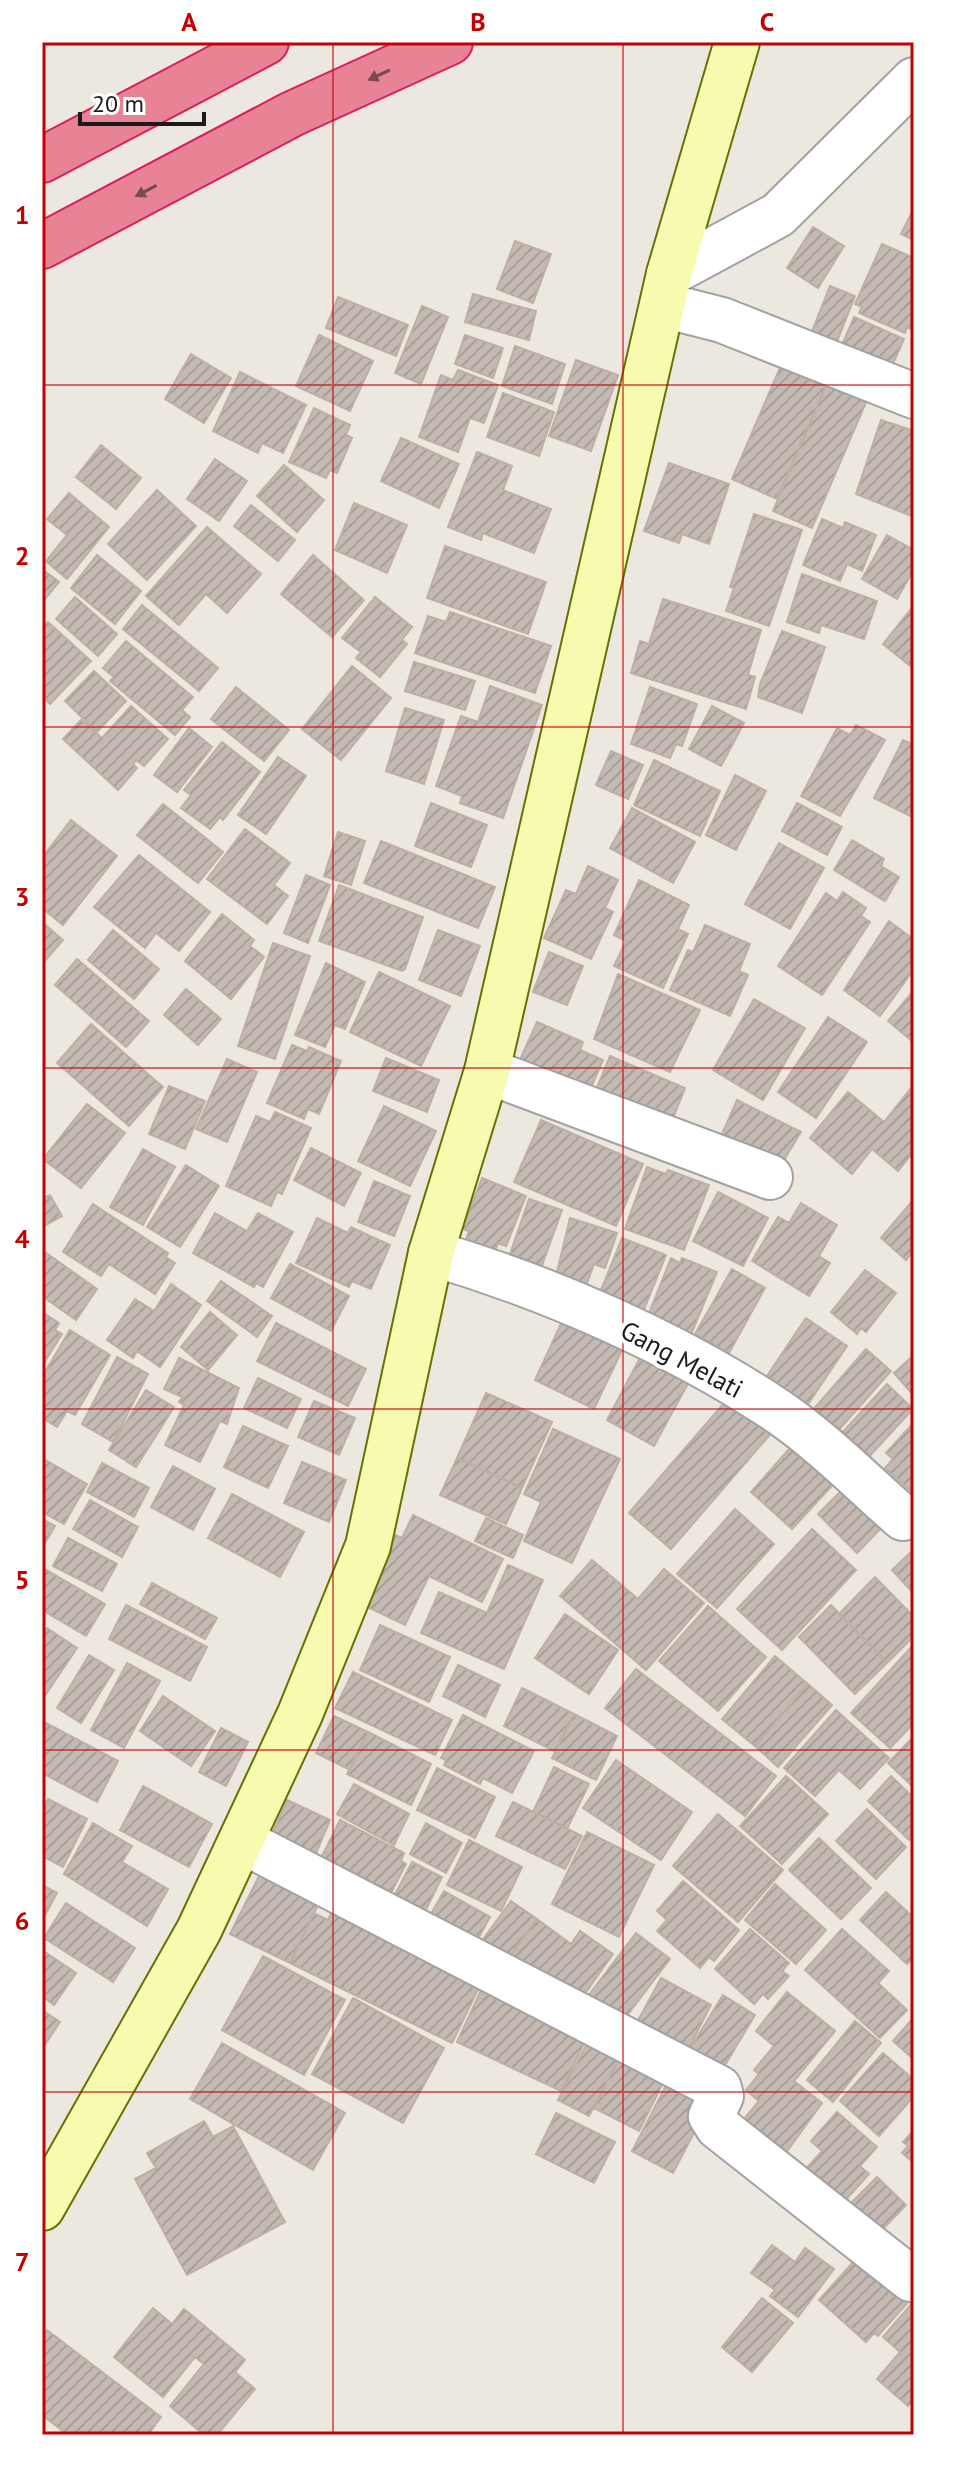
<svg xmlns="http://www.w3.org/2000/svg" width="956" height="2477" viewBox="0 0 956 2477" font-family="'PT Sans',sans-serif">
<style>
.building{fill:url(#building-hatch);stroke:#bfaea2;stroke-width:2}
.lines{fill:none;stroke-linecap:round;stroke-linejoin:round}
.street-casing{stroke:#a2a2a2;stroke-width:48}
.secondary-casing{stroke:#667201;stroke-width:48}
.highway-casing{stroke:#da1e5e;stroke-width:48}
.street{stroke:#fff;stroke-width:44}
.secondary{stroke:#f7fbaf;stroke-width:44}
.highway{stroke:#e88396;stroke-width:44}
.oneway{fill:#774a52}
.grid{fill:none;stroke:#c50000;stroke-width:2;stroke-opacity:0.55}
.labels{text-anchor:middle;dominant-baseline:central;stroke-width:8;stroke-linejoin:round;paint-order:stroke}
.street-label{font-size:26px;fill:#1b1b1b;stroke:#fff}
.neatline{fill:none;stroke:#c50000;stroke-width:3}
.grid-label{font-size:26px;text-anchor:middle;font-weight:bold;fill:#c50000}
</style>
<defs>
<pattern id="building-hatch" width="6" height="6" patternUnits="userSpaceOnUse" patternTransform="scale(2)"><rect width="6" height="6" fill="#c4bab3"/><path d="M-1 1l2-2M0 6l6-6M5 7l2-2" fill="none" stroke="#a89f99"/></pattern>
</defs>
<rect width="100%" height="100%" fill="#ede8df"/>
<path class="building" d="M914,208V240L901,234Z
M813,227L844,246L818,288L787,268Z
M515,241L551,254L533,303L497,289Z
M882,244L914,258V331L907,327L905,333L859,313L862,307L855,304Z
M830,286L855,296L834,349L809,339Z
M473,294L536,311L529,340L465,322Z
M338,297L408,325L396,356L326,328Z
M422,306L448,317L421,384L395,373Z
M854,317L904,339L888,375L838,354Z
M319,335L373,361L350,411L296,386Z
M465,335L503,348L493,378L455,364Z
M515,346L565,364L552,404L502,386Z
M191,354L231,378L204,423L165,399Z
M576,360L618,375L591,451L549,436Z
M782,363L827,383L777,499L732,479Z
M458,370L498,385L484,423L470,418L458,452L419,437L441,375L453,380Z
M240,372L306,405L283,453L262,443L258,453L213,431Z
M827,383L867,400L812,528L773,511Z
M503,393L554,412L539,456L487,437Z
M314,408L350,425L346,435L352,438L337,473L330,470L326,478L289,462Z
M881,420L914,431V517L856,494Z
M401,438L459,464L439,508L381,481Z
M101,445L141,478L116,509L76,477Z
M477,452L512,466L503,490L551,509L534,553L483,533L481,540L448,527Z
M215,459L247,481L219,521L187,499Z
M669,463L729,484L709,544L682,534L679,543L644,531Z
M284,465L324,500L297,532L257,496Z
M157,490L196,526L147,580L108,544Z
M69,493L109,527L67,579L46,561L67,535L47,519Z
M354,503L407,525L387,573L335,550Z
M251,505L295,540L278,561L234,526Z
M754,514L802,530L769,626L726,611L734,588L730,587Z
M822,519L843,528L845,522L876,535L862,571L847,564L840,581L803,565Z
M207,527L261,574L227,613L206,594L179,625L146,596Z
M887,535L914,550V569L897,599L862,579Z
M445,546L546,582L528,634L427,598Z
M97,555L141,591L115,624L71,588Z
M313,555L364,600L332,637L281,594Z
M42,569L59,582L42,603Z
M802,574L877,601L864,639L821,625L819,633L787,622Z
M75,597L117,634L98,656L56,619Z
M375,597L412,627L402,640L407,644L380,677L356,658L361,652L342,638Z
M663,599L761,630L748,675L755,677L746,709L631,673L640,641L649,644Z
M142,605L218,668L199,691L123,629Z
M914,605V669L883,644Z
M450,612L551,646L535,693L415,653L428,616L446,622Z
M48,622L91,661L50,704L42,696V628Z
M782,631L825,647L802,713L758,697L760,684Z
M126,641L193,697L182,710L190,717L175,735L110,681L114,677L103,668Z
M414,662L475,681L465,710L405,691Z
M352,666L391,698L341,760L302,729Z
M94,671L126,701L97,732L65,701Z
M490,686L542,705L503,818L460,803L462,796L436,786L461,716L478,722Z
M236,687L289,730L264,761L211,719Z
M650,687L697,704L682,746L676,744L670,758L631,744Z
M131,706L168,739L144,766L136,760L133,764L137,768L118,790L63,739L81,720L102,738Z
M712,706L744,723L721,766L689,749Z
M405,708L444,720L424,784L386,771Z
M856,725L885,740L840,816L801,796L837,728L850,735Z
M189,728L212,747L177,792L154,775Z
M903,740L914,745L912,817L874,798Z
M222,742L260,772L223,820L220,817L210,829L181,808L191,795L184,790Z
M611,751L643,765L628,799L596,785Z
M278,757L306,776L266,834L238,815Z
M654,760L720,791L700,836L634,805Z
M735,775L766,791L736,850L706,835Z
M431,803L487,825L471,867L415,846Z
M797,803L842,827L827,855L782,831Z
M163,804L223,852L198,883L137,835Z
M632,808L695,842L673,883L610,848Z
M71,820L117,856L63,925L42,908V858Z
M245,829L290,863L274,885L288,896L267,924L207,879Z
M338,832L365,841L351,885L324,876Z
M852,840L884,859L881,866L899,877L885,901L834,870Z
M381,841L495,887L478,928L364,883Z
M779,843L824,868L790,929L745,904Z
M139,855L210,912L179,951L156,933L145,948L94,907Z
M588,866L618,880L605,908L613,912L591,959L544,938L566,890L576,894Z
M306,875L330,885L308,943L284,933Z
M639,880L689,905L678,929L688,934L663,988L614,966L626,941L614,935Z
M339,885L423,917L405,969L402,971L319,941Z
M843,892L866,908L861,916L870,922L822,995L778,966L826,893L837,901Z
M222,914L254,940L250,946L264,957L231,999L185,961Z
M889,921L914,940L911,954L914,969L880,1016L844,990Z
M42,922L63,940L42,964Z
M705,925L750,944L739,971L748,975L730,1016L670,990L688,950L693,952Z
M113,930L159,969L134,999L88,960Z
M438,930L480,946L461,996L419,980Z
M273,943L310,956L275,1059L238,1046Z
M549,952L583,966L567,1005L533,992Z
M77,959L149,1021L126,1047L55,985Z
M326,963L365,982L345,1029L335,1025L325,1047L295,1035Z
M379,972L450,1006L421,1066L350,1032Z
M618,974L700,1010L670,1072L594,1039Z
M186,989L221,1019L198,1045L164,1015Z
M914,990V1041L913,1042L888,1021Z
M754,999L805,1028L763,1100L713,1070Z
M828,1017L867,1042L816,1118L778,1092Z
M537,1022L583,1042L580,1050L603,1060L586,1099L513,1075Z
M91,1024L163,1087L129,1126L57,1063Z
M292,1045L307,1051L309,1047L341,1061L319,1114L308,1109L304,1119L267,1103Z
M610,1056L685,1088L666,1136L590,1104Z
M386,1058L439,1080L427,1112L373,1091Z
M227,1059L257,1072L227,1142L196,1129Z
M169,1086L205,1101L185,1149L149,1134Z
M911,1088L914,1151L898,1171L872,1149L852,1174L810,1138L848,1092L884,1122Z
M737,1100L801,1132L778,1170L718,1143Z
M87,1104L125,1133L81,1188L43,1159Z
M384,1106L436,1131L410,1186L358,1161Z
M275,1112L311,1128L282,1194L277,1192L271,1206L226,1186L256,1116L270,1122Z
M541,1120L643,1164L616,1226L514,1182Z
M311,1148L361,1173L344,1206L294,1180Z
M143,1149L175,1167L143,1225L110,1207Z
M186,1165L219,1186L180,1247L147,1227Z
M647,1167L666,1174L668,1170L709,1185L684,1250L625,1229Z
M482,1178L526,1196L506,1246L498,1243L495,1251L466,1239L469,1231L462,1229Z
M374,1181L410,1196L394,1236L358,1222Z
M718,1192L768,1218L743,1266L693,1241Z
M50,1195L62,1216L42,1227V1199Z
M529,1199L562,1210L540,1271L508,1260Z
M914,1199V1250L906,1260L881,1238Z
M801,1203L837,1225L819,1256L830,1263L809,1296L752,1261L778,1217L789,1223Z
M93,1204L168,1253L166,1257L175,1263L155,1294L109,1264L101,1276L63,1252Z
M215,1213L247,1231L258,1213L293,1232L263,1287L256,1283L254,1287L193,1253Z
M317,1218L348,1233L351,1227L390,1245L371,1289L352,1281L349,1287L296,1263Z
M570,1218L617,1233L605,1268L594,1264L586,1286L556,1276Z
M622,1238L666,1255L643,1312L599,1295Z
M42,1250L97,1289L76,1320L42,1296Z
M671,1258L680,1263L682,1258L717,1272L685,1349L646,1321Z
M290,1264L349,1296L331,1331L271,1298Z
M732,1269L765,1288L729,1353L695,1334Z
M865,1270L896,1293L866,1332L861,1328L857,1334L831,1312Z
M221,1281L272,1316L257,1337L207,1301Z
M171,1284L201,1305L160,1367L137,1351L133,1358L107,1340L135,1299L154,1311Z
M42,1312L59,1323L55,1330L62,1334L42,1366Z
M210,1312L237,1335L208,1370L181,1347Z
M564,1317L624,1346L594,1409L535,1380Z
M806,1318L847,1346L806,1407L765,1379Z
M276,1323L366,1369L348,1406L257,1361Z
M70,1330L110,1355L75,1415L67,1411L57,1427L42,1418V1377Z
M866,1349L891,1371L836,1433L812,1411Z
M642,1354L690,1380L654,1446L607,1420Z
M914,1355V1396L894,1373Z
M117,1357L148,1374L113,1442L82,1424Z
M179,1358L239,1388L227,1424L220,1421L200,1462L165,1445L184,1405L179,1402L182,1397L164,1389Z
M258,1378L301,1399L287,1428L244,1408Z
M887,1384L913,1409L865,1461L839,1436Z
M146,1390L174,1407L136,1467L109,1450Z
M486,1393L552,1422L522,1488L457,1458Z
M732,1394L774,1430L671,1549L629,1513Z
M314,1401L355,1418L339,1455L298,1437Z
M914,1422V1494L885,1468L893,1459L886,1453Z
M243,1426L288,1446L268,1488L224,1467Z
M553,1429L620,1459L572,1563L524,1541L541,1502L524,1494Z
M798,1439L840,1477L792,1529L751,1492Z
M42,1458L87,1484L64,1524L42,1512Z
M457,1458L522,1488L506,1524L440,1495Z
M302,1462L346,1480L329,1522L284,1503Z
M102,1463L149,1488L134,1517L87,1492Z
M173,1466L215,1489L193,1530L151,1507Z
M850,1482L889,1520L857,1553L818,1514Z
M232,1494L304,1532L280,1577L208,1538Z
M90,1500L138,1527L122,1557L73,1529Z
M735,1509L774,1544L717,1608L677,1574Z
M413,1515L503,1559L482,1602L429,1576L405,1625L357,1602L391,1533L402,1538Z
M486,1518L523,1535L513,1558L475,1541Z
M42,1519L55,1526L42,1548Z
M812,1529L856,1570L782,1650L737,1609Z
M68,1538L117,1564L102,1591L53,1566Z
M914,1549V1594L892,1570Z
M592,1560L638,1599L664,1569L704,1603L646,1670L560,1596Z
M508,1565L543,1580L504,1669L421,1633L439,1592L487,1613Z
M43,1568L105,1604L86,1636L42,1610Z
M875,1577L914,1617V1636L887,1663L839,1614Z
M152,1583L217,1618L205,1639L140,1604Z
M126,1605L207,1647L190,1681L109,1639Z
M831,1605L887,1663L855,1694L799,1637Z
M708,1606L766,1657L718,1711L659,1661Z
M565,1614L618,1650L589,1694L535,1658Z
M380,1625L450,1657L429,1702L360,1670Z
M47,1628L77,1648L42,1700V1635Z
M914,1644V1723L890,1748L851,1713Z
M89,1655L114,1670L81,1723L57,1708Z
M775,1656L808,1684L755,1746L722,1719Z
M127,1663L160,1681L124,1748L91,1730Z
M458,1665L500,1685L485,1717L443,1696Z
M636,1669L776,1776L745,1816L605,1708Z
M353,1672L452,1720L435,1755L335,1708Z
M808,1684L832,1705L778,1767L755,1746Z
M522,1688L574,1714L556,1752L504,1726Z
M163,1696L215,1731L191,1766L140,1731Z
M836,1710L889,1758L860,1789L839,1770L815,1796L784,1768Z
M574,1714L617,1736L596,1780L552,1758Z
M463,1715L534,1751L512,1793L483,1778L480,1784L444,1765L446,1760L441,1758Z
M334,1716L368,1732L350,1770L316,1753Z
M42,1721L118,1761L97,1802L42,1773Z
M221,1728L248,1742L226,1786L199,1772Z
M368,1732L431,1764L411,1805L347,1774Z
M914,1736V1788L888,1763Z
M616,1760L692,1812L661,1860L583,1808Z
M554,1767L589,1784L567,1829L533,1812Z
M437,1768L495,1797L475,1838L417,1810Z
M786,1776L828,1814L782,1864L740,1826Z
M891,1776L914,1798V1834L909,1840L868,1801Z
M354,1784L409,1814L394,1845L337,1814Z
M143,1786L212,1824L189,1867L120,1830Z
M48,1799L87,1819L63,1867L42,1856V1811Z
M287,1800L330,1820L312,1863L268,1844Z
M513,1802L582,1836L565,1869L496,1836Z
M867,1809L906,1847L876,1879L836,1841Z
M718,1814L783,1870L738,1922L673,1866Z
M340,1820L404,1853L401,1861L406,1864L388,1899L317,1866Z
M93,1823L132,1846L122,1862L168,1889L147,1926L64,1874Z
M426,1823L462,1843L446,1873L410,1854Z
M587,1832L654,1865L619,1937L552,1904Z
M819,1838L871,1888L841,1919L789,1870Z
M469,1840L522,1867L501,1911L447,1885Z
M268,1858L327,1886L290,1963L230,1934Z
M412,1862L442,1877L421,1920L390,1904Z
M683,1881L739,1930L714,1961L709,1957L700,1968L657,1931L667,1920L657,1911Z
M775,1884L826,1930L796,1964L745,1920Z
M42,1885L57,1893L42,1921Z
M444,1891L490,1917L473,1948L427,1921Z
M886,1892L914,1918V1957L907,1964L860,1920Z
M340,1896L488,1969L452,2043L290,1963L314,1913L328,1920Z
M511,1901L537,1919L501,1969L475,1950Z
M66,1903L135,1948L113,1982L44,1938Z
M537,1919L571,1944L580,1931L613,1954L574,2009L507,1960Z
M750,1929L789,1963L782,1971L789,1976L768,1999L763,1994L754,2004L715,1969Z
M842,1929L889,1971L878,1983L907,2010L880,2038L805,1970Z
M636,1933L670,1959L622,2022L588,1996Z
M42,1950L76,1973L54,2005L42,1996Z
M263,1956L345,2000L304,2075L222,2030Z
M488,1975L593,2025L561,2091L457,2042Z
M661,1978L711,2005L681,2063L630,2035Z
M787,1992L835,2031L794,2081L822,2103L785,2154L743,2120L759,2101L746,2090L759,2074L754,2070L774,2046L756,2031Z
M723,1995L755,2015L719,2075L686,2055Z
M353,1998L444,2048L403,2123L312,2074Z
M42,2010L60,2022L42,2049Z
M914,2017V2060L893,2041Z
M855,2021L881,2043L833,2102L807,2080Z
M595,2028L626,2044L589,2116L558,2100Z
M222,2043L345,2113L313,2170L190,2099Z
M626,2044L671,2067L639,2131L594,2108Z
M883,2053L914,2080V2096L879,2136L840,2101Z
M674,2070L716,2091L673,2173L632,2151Z
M837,2112L877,2147L860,2166L869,2174L841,2205L804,2171L822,2151L811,2141Z
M556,2113L615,2142L594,2183L536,2154Z
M204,2121L213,2137L233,2126L285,2222L187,2275L135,2179L156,2168L147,2153Z
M914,2130V2163L902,2153L908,2146L903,2142Z
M877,2177L906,2205L874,2238L845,2209Z
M772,2245L795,2262L805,2248L834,2269L798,2317L770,2296L775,2290L751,2273Z
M864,2250L909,2301L878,2336L874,2333L866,2342L819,2300Z
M762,2298L793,2323L752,2372L722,2347Z
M914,2301V2399L908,2406L877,2379L900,2352L883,2337Z
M153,2308L172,2324L184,2309L245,2360L235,2372L255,2389L217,2435H204L170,2406L204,2364L195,2357L163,2397L114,2357Z
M47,2330L161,2417L148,2435H68L42,2415V2337Z"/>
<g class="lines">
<defs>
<path id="street" d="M669,274L778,215L914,80
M663,305L722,320L914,396
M487,1071L770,1177
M431,1253C545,1286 673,1342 773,1408C820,1439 861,1481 903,1518
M242,1841L719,2088L721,2096L711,2116L718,2127L911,2279"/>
<path id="secondary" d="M42,2208L199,1930L300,1714L368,1546L431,1253L487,1071L669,274L737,42"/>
<path id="highway" d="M42,160L266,42
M42,246L292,114L450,42"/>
</defs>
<use href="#street" class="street-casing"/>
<use href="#secondary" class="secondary-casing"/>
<use href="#highway" class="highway-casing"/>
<use href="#street" class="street"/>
<use href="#secondary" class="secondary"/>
<use href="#highway" class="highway"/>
</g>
<defs><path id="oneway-solid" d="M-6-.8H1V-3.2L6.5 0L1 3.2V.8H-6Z" transform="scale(2)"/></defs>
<g class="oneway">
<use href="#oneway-solid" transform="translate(379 75) rotate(155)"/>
<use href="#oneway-solid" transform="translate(146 191) rotate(152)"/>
</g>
<path class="grid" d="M333,42V2435M623,42V2435M42,385H914M42,727H914M42,1068H914M42,1409H914M42,1750H914M42,2092H914"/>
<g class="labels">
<g class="street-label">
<text transform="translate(682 1359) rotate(28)">Gang Melati</text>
</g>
</g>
<rect width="956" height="2477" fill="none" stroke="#ffffff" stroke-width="88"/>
<path d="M80 112v12h124v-12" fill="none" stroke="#1b1b1b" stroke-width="4"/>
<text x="92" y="112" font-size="24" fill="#1b1b1b" stroke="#ffffff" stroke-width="6" paint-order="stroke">20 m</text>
<rect x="44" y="44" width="868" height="2389" class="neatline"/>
<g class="grid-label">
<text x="189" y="31">A</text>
<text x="478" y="31">B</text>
<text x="767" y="31">C</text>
<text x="22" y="224">1</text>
<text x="22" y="565">2</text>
<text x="22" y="906">3</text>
<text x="22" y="1248">4</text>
<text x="22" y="1589">5</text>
<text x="22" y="1930">6</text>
<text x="22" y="2271">7</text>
</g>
</svg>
